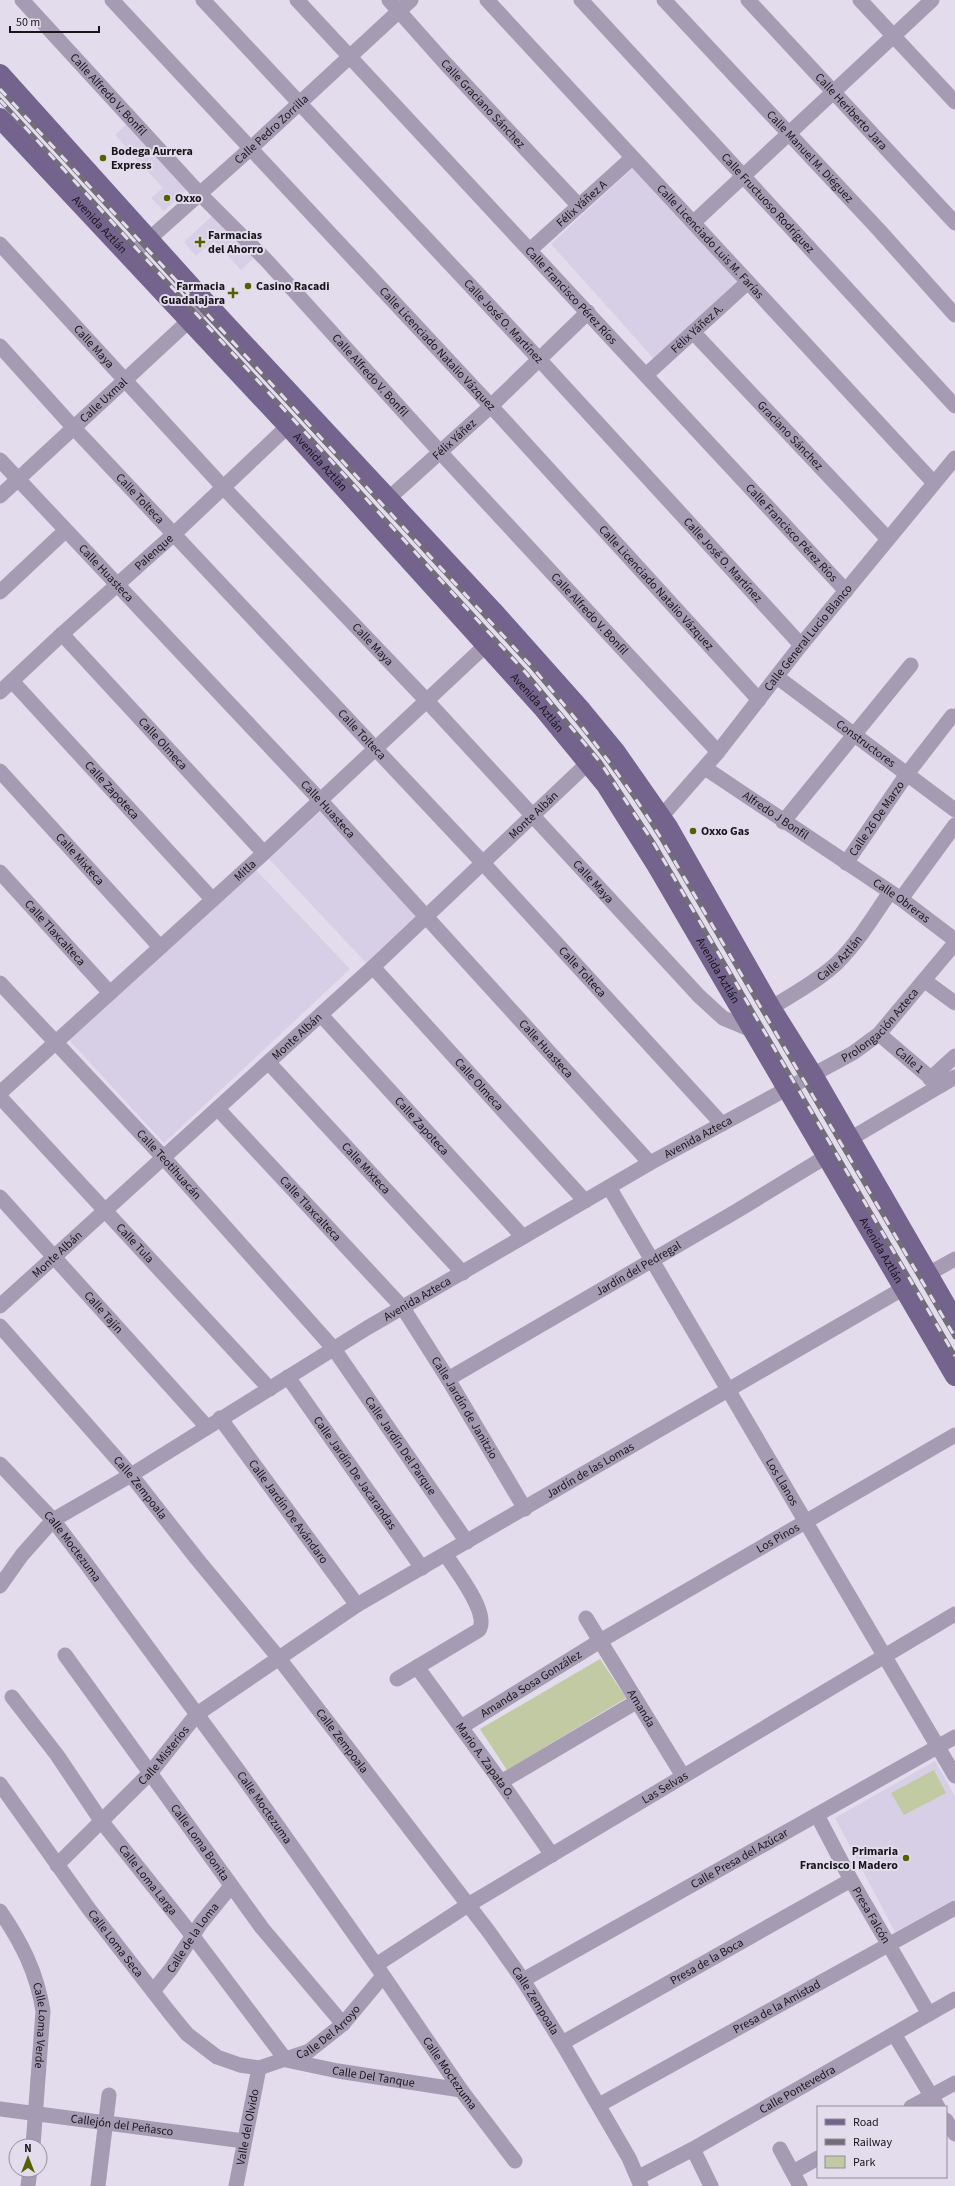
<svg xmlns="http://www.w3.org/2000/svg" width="955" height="2186" viewBox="0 0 955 2186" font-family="'Source Sans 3',sans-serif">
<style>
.built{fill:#d7cfe5}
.green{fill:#c1caa2}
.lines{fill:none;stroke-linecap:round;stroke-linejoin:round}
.minor{stroke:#a59cb3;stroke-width:15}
.major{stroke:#74638c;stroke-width:20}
.rail-casing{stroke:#726e78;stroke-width:4.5}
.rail{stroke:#e2dcec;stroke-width:3;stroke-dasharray:9;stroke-linecap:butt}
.poi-dot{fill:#536101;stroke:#e2dcec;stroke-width:1.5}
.labels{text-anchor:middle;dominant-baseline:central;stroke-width:4;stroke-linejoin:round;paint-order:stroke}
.street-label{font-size:12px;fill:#18161b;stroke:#e2dcec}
.poi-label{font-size:12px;font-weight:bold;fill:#18161b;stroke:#e2dcec;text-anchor:start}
</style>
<rect width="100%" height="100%" fill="#e2dcec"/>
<path class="built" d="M127,124L189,188L164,211L151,198L163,188L115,135Z
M634,167L742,280L655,360L551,244Z
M215,213L253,259L241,270L214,241L196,256L184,242Z
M320,812L416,915L366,963L269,859Z
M255,869L350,969L164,1143L69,1040Z
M935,1761L955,1796V1899L895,1932L835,1818Z"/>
<path class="green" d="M600,1659L626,1698L507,1770L480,1729Z
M934,1770L946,1793L904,1815L891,1793Z"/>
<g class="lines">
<g class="minor">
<path id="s1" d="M22,0L200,194L267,261L440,452L718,752"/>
<path id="s2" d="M112,0L491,406L759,700"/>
<path id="s3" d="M203,0L539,359L801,645"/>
<path id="s4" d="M297,0L846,591"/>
<path id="s5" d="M389,0L445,63L579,206"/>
<path id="s6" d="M487,0L934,483"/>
<path id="s7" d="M581,0L955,406"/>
<path id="s8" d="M664,0L879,230L955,315"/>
<path id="s9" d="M748,0L955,223"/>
<path d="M860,0L955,102"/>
<path d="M694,222L932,0"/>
<path id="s10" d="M0,244L223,487L427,701L699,996L723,1018L754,1031"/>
<path id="s11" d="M531,249L632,158"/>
<path id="s12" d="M130,256L250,149L411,0"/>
<path id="s13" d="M693,332L888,539"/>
<path id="s14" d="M0,346L73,427L483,863L722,1124"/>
<path id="s15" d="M646,375L748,282"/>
<path id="s16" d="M0,460L320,800L650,1163"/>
<path id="s17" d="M0,496L207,304"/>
<path id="s18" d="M388,499L491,406L588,312"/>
<path d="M0,592L65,531"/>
<path id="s19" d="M62,634L264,853"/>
<path id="s20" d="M777,677L955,810"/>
<path id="s21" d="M12,681L212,899"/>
<path id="s22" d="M0,692L62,634L174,534L288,426"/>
<path id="s23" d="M705,768L901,899L955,940"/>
<path id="s24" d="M0,771L160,947"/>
<path id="s25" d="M661,817L718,752L801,645L955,458"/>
<path d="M783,822L911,665"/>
<path id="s26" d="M846,863L907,774L952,716"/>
<path id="s27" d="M0,872L110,993"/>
<path d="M901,899L955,825"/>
<path id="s28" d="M373,967L585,1201"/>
<path d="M925,981L955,1003"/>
<path id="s29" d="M0,983L163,1157L334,1349L467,1542"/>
<path id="s30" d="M771,1008C793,994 818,981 837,963C858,942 874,916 890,892"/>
<path id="s31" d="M321,1015L523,1237"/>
<path id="s32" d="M879,1034L940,1086"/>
<path id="s33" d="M269,1063L463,1273"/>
<path d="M930,1079L955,1056"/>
<path id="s34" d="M0,1093L264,853L486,645"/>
<path id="s35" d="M0,1097L270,1389"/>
<path id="s36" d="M218,1109L403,1308L448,1379L525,1509"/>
<path d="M850,1139L955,1077"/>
<path id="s37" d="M609,1187L955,1776"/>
<path id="s38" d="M0,1197L207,1427"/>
<path d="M928,1274L955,1259"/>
<path id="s39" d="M0,1306L373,967L589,762"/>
<path id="s40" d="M0,1326L131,1475L197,1559L278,1657L489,1932L523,1980L562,2043L629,2158L641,2186"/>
<path id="s41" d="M288,1377L422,1568"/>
<path id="s42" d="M448,1379L735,1212L827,1156"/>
<path id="s43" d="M220,1418L357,1605"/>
<path id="s44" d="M0,1464L53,1520L85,1562L243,1777L376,1965L461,2090L515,2161"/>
<path id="s45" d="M0,1586L22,1555L53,1520L131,1475L367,1328L523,1237L650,1163L853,1053L879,1034L955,943"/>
<path id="s46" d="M586,1618L683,1776"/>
<path id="s47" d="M65,1655L262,1928L343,2024"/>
<path id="s48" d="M417,1667L501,1782L552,1855"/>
<path d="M397,1679L479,1630C490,1613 456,1571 446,1555"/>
<path id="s49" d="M12,1697L57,1755L102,1822L192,1935L286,2060L338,2071L461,2090"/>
<path id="s50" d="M461,1727L600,1641L955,1435"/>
<path d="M501,1782L636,1702"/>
<path id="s51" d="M0,1784L89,1909L169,2012L187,2034L217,2057L240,2065L259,2068L309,2051L343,2024L383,1976"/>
<path id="s52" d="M817,1815L851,1880L929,2014"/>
<path id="s53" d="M57,1865L151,1772L197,1714L357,1605L904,1288"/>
<path id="s54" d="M0,1911C22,1943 37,1973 43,2011L33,2146"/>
<path id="s55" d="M376,1965L468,1905L955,1614"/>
<path id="s56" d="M523,1980L955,1737"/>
<path id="s57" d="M154,1990L171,1969L201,1923L231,1886"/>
<path d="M894,2034L938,2107"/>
<path id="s58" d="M562,2043L851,1880"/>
<path id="s59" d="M599,2105L955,1908"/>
<path d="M911,2107L955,2083"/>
<path id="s60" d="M0,2109L244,2141"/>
<path d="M946,2120L955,2134"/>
<path d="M693,2149L711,2186"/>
<path d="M780,2149L800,2186"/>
<path d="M793,2172L818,2158"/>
<path id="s61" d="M639,2177L693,2149L955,1999"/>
<path d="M28,2186L30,2170"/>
<path d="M98,2186L109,2095"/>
<path id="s62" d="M236,2186L259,2068"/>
</g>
<g class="major">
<path d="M0,74L207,304L493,611L582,711L615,751L668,827L771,1008L813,1075L955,1321"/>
<path id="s63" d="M0,118L288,426L542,707L606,785L657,866L955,1376"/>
</g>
<defs>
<path id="rail" d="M0,89L533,668C581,724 622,775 661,838L955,1337
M0,100L526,673L600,762L653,842L955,1356"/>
</defs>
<use href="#rail" class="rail-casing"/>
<use href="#rail" class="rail"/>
</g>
<g class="poi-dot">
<circle cx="103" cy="158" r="4"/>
<circle cx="167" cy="198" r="4"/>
<path d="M198 236h4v4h4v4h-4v4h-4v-4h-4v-4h4z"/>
<circle cx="248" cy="286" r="4"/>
<path d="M231 287h4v4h4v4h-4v4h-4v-4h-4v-4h4z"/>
<circle cx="693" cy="831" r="4"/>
<circle cx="906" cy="1858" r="4"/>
</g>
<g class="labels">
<g class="street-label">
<text stroke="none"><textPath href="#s1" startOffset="128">Calle Alfredo V. Bonfil</textPath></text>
<text stroke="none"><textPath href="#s5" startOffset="140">Calle Graciano Sánchez</textPath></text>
<text stroke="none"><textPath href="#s9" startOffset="152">Calle Heriberto Jara</textPath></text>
<text stroke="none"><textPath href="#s12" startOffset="190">Calle Pedro Zorrilla</textPath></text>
<text stroke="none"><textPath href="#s8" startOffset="214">Calle Manuel M. Diéguez</textPath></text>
<text stroke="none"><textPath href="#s7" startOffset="276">Calle Fructuoso Rodríguez</textPath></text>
<text stroke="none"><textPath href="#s11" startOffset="68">Félix Yáñez A</textPath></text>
<text stroke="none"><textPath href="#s63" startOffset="146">Avenida Aztlán</textPath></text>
<text stroke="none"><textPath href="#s6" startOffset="329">Calle Licenciado Luis M. Farías</textPath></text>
<text stroke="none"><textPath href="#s4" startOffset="403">Calle Francisco Pérez Ríos</textPath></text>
<text stroke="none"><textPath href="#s3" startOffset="440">Calle José O. Martínez</textPath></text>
<text stroke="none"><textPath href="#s15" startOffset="69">Félix Yáñez A.</textPath></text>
<text stroke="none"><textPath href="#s10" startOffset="139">Calle Maya</textPath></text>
<text stroke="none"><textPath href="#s2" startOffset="477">Calle Licenciado Natalio Vázquez</textPath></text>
<text stroke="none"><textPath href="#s1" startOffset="512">Calle Alfredo V. Bonfil</textPath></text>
<text stroke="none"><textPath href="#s17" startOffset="141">Calle Uxmal</textPath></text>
<text stroke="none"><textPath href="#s13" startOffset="142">Graciano Sánchez</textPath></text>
<text stroke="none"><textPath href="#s18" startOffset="89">Félix Yáñez</textPath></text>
<text stroke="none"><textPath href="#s63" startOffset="470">Avenida Aztlán</textPath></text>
<text stroke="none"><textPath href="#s14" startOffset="207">Calle Tolteca</textPath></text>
<text stroke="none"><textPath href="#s4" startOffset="727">Calle Francisco Pérez Ríos</textPath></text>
<text stroke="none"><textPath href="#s22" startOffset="208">Palenque</textPath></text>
<text stroke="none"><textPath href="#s3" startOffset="764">Calle José O. Martínez</textPath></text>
<text stroke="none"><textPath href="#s16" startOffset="155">Calle Huasteca</textPath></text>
<text stroke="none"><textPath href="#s2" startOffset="801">Calle Licenciado Natalio Vázquez</textPath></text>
<text stroke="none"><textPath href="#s1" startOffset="836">Calle Alfredo V. Bonfil</textPath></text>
<text stroke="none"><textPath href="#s25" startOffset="232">Calle General Lucio Blanco</textPath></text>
<text stroke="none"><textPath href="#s10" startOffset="547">Calle Maya</textPath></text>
<text stroke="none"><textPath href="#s63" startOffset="794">Avenida Aztlán</textPath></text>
<text stroke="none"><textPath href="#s14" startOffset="531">Calle Tolteca</textPath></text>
<text stroke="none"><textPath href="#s20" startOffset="111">Constructores</textPath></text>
<text stroke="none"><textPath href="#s19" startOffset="149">Calle Olmeca</textPath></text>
<text stroke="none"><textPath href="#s21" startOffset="148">Calle Zapoteca</textPath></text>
<text stroke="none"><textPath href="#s16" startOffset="479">Calle Huasteca</textPath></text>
<text stroke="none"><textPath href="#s39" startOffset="725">Monte Albán</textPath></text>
<text stroke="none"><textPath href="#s23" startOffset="85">Alfredo J Bonfíl</textPath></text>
<text stroke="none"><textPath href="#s26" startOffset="54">Calle 26 De Marzo</textPath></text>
<text stroke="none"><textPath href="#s24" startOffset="119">Calle Mixteca</textPath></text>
<text stroke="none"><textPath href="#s34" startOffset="331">Mitla</textPath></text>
<text stroke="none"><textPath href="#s10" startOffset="871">Calle Maya</textPath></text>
<text stroke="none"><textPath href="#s23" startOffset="237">Calle Obreras</textPath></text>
<text stroke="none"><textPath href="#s27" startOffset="82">Calle Tlaxcalteca</textPath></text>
<text stroke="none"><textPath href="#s30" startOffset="85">Calle Aztlán</textPath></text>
<text stroke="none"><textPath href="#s63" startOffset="1118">Avenida Aztlán</textPath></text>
<text stroke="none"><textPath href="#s14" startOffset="855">Calle Tolteca</textPath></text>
<text stroke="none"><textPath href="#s45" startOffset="1050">Prolongación Azteca</textPath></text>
<text stroke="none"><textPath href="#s39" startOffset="401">Monte Albán</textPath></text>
<text stroke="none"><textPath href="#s16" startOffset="803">Calle Huasteca</textPath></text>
<text stroke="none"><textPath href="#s32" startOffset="40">Calle 1</textPath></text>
<text stroke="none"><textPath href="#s28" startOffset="158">Calle Olmeca</textPath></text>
<text stroke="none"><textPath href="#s31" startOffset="150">Calle Zapoteca</textPath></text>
<text stroke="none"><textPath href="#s45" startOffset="835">Avenida Azteca</textPath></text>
<text stroke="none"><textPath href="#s29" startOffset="248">Calle Teotihuacán</textPath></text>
<text stroke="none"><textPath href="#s33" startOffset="143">Calle Mixteca</textPath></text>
<text stroke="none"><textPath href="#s36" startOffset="136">Calle Tlaxcalteca</textPath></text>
<text stroke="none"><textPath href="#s35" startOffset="199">Calle Tula</textPath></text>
<text stroke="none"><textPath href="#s63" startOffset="1442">Avenida Aztlán</textPath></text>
<text stroke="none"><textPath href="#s39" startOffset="77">Monte Albán</textPath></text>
<text stroke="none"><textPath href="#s42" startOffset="220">Jardín del Pedregal</textPath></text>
<text stroke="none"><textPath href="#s45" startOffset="511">Avenida Azteca</textPath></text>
<text stroke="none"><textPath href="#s38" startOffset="155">Calle Tajín</textPath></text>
<text stroke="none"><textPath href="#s36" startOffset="389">Calle Jardín de Janitzio</textPath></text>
<text stroke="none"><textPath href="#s29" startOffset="613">Calle Jardín Del Parque</textPath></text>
<text stroke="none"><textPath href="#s53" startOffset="669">Jardín de las Lomas</textPath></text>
<text stroke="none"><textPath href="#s41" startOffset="117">Calle Jardín De Jacarandas</textPath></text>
<text stroke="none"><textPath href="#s37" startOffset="342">Los Llanos</textPath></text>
<text stroke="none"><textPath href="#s40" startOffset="214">Calle Zempoala</textPath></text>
<text stroke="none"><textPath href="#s43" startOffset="116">Calle Jardín De Avándaro</textPath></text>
<text stroke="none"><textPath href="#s50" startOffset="369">Los Pinos</textPath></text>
<text stroke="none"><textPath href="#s44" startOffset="110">Calle Moctezuma</textPath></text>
<text stroke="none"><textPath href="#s50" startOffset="82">Amanda Sosa González</textPath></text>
<text stroke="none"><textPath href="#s46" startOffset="106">Amanda</textPath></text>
<text stroke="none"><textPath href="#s40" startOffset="538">Calle Zempoala</textPath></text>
<text stroke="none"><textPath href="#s53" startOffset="153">Calle Misterios</textPath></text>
<text stroke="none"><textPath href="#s48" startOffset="116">Mario A. Zapata O.</textPath></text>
<text stroke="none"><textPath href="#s55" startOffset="339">Las Selvas</textPath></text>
<text stroke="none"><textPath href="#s44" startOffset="434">Calle Moctezuma</textPath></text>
<text stroke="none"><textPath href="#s47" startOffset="231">Calle Loma Bonita</textPath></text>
<text stroke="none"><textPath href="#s56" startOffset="248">Calle Presa del Azúcar</textPath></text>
<text stroke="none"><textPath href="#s49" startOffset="228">Calle Loma Larga</textPath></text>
<text stroke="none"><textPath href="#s52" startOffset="114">Presa Falcón</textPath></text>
<text stroke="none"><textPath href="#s57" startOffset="65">Calle de la Loma</textPath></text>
<text stroke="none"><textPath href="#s51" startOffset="197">Calle Loma Seca</textPath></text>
<text stroke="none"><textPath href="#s58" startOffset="166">Presa de la Boca</textPath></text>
<text stroke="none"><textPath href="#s40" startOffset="862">Calle Zempoala</textPath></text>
<text stroke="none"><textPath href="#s59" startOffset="203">Presa de la Amistad</textPath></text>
<text stroke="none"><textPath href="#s54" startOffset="124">Calle Loma Verde</textPath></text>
<text stroke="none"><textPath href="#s51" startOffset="473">Calle Del Arroyo</textPath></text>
<text stroke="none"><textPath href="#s44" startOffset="758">Calle Moctezuma</textPath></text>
<text stroke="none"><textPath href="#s49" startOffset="544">Calle Del Tanque</textPath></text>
<text stroke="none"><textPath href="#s61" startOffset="181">Calle Pontevedra</textPath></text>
<text stroke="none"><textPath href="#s60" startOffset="123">Callejón del Peñasco</textPath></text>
<text stroke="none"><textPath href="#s62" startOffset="60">Valle del Olvido</textPath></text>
</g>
<g class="poi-label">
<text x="111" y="151">Bodega Aurrera<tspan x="111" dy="14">Express</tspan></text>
<text x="175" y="198">Oxxo</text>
<text x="208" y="235">Farmacias<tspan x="208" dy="14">del Ahorro</tspan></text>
<text x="225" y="286" text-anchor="end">Farmacia<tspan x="225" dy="14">Guadalajara</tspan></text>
<text x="256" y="286">Casino Racadi</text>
<text x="701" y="831">Oxxo Gas</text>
<text x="898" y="1851" text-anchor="end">Primaria<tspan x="898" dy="14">Francisco I Madero</tspan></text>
</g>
</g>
<rect x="817" y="2106" width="130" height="72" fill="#e2dcec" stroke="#918d98"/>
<rect x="825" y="2119" width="20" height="6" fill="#74638c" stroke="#918d98"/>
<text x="853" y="2126" font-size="12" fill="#18161b">Road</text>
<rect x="825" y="2139" width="20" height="6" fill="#726e78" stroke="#918d98"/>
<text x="853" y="2146" font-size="12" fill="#18161b">Railway</text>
<rect x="825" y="2156" width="20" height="12" fill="#c1caa2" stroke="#918d98"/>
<text x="853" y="2166" font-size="12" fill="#18161b">Park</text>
<g transform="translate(28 2158)"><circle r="19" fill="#e2dcec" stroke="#918d98"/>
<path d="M0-3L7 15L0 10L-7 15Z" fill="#536101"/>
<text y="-6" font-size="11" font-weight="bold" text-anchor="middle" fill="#18161b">N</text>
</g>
<path d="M10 26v6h89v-6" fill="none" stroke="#18161b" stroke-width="2"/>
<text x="16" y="26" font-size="12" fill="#18161b" stroke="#e2dcec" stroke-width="3" paint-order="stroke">50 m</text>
</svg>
